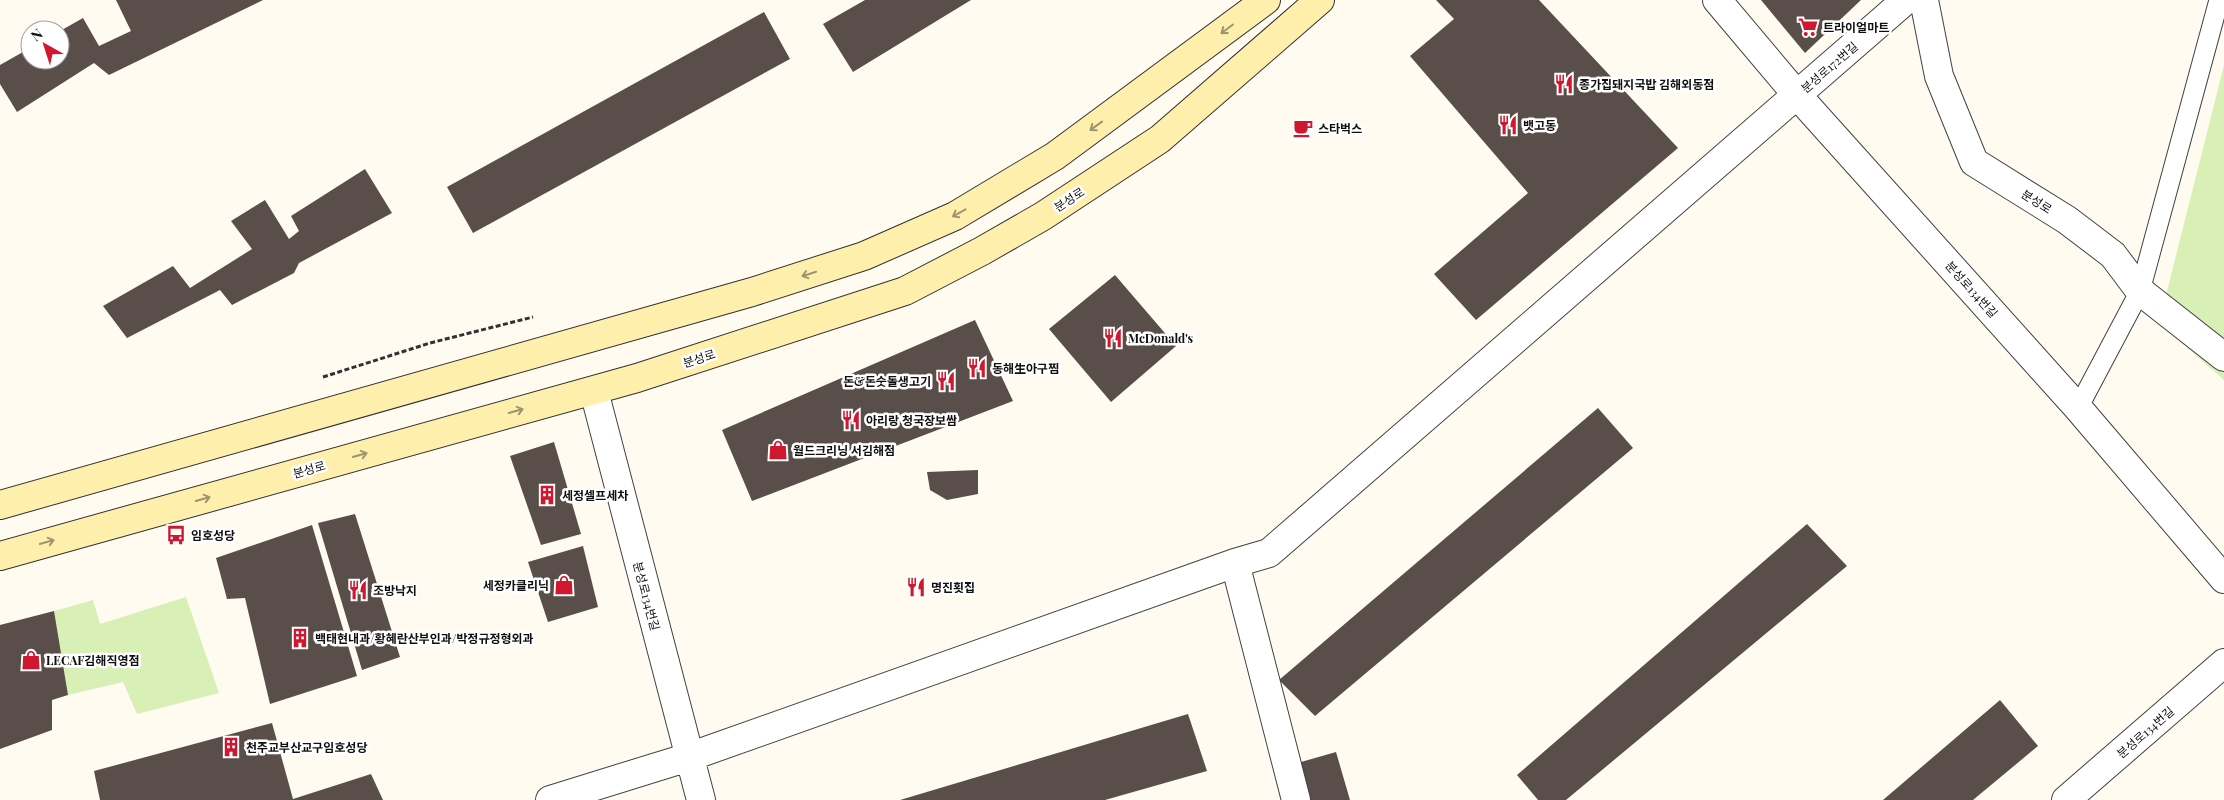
<svg xmlns="http://www.w3.org/2000/svg" width="2224" height="800" viewBox="0 0 2224 800" font-family="'Playfair Display','Noto Sans KR',serif">
<style>
.green{fill:#d8efb5}
.building{fill:#594e4a}
.lines{fill:none;stroke-linecap:round;stroke-linejoin:round}
.lane-casing{stroke:#424242;stroke-width:21}
.street-casing{stroke:#424242;stroke-width:30}
.secondary-casing{stroke:#313131;stroke-width:30}
.path{stroke:#313131;stroke-width:3;stroke-dasharray:5 2.5;stroke-linecap:butt}
.lane{stroke:#fff;stroke-width:19}
.street{stroke:#fff;stroke-width:28}
.secondary{stroke:#ffefac;stroke-width:28}
.oneway{stroke:#9f956d}
.labels{text-anchor:middle;dominant-baseline:central;stroke-width:5;stroke-linejoin:round;paint-order:stroke}
.poi-label{font-size:12px;font-weight:bold;fill:#0f0f0f;stroke:#fff;text-anchor:start}
.street-label{font-size:12px;fill:#0f0f0f;stroke:#fff}
</style>
<rect width="100%" height="100%" fill="#fffbf1"/>
<path class="green" d="M2224,65V380L2159,323Z
M186,597L219,693L137,714L123,682L68,695L54,611L93,600L100,624Z"/>
<path class="building" d="M116,0H263L109,75L94,63L17,112L0,84V65L30,48V60H60V31L83,18L99,46L131,31Z
M865,0H971L853,72L823,24Z
M1436,0H1539L1678,148L1476,320L1434,274L1528,193L1410,56L1454,19Z
M1761,0H1861L1805,53Z
M764,12L790,59L473,233L447,187Z
M365,169L392,213L299,263L294,273L232,305L220,290L127,338L103,306L173,266L190,288L252,249L231,221L265,200L289,239L299,231L291,216Z
M1115,275L1176,346L1111,402L1049,329Z
M975,320L1013,401L752,501L722,430Z
M1598,408L1633,448L1315,716L1279,680Z
M554,442L581,534L541,545L510,456Z
M978,470V494L947,500L930,490L927,472Z
M355,514L400,657L362,670L318,523Z
M1807,524L1847,566L1566,800H1538L1517,775Z
M312,525L357,676L270,704L245,598L227,599L216,558Z
M583,546L598,607L548,622L528,562Z
M54,611L68,695L52,700V730L0,749V625Z
M2000,700L2038,746L1973,800H1883Z
M1188,714L1207,771L1105,800H900Z
M272,723L293,799L371,774L383,800H100L94,771Z
M1336,752L1350,800H1304L1294,764Z"/>
<g class="lines">
<defs>
<path id="lane" d="M2078,408L2140,291L2219,0"/>
<path id="street" d="M1717,0L1797,95L2078,408L2224,579
M1924,0L1939,76L1974,162L2067,220L2113,255L2140,291L2224,357
M594,391L701,800
M1235,563L1296,800
M550,800L689,757L1235,563L1269,553L1906,0
M2066,800L2224,663"/>
<path id="secondary" d="M0,505L752,292L864,256L955,216L1055,156L1266,0
M0,556L637,378L905,291L982,251L1043,216L1160,139L1320,0"/>
</defs>
<use href="#lane" class="lane-casing"/>
<use href="#street" class="street-casing"/>
<use href="#secondary" class="secondary-casing"/>
<path class="path" d="M323,377L430,343L533,317"/>
<use href="#lane" class="lane"/>
<use href="#street" class="street"/>
<use href="#secondary" class="secondary"/>
</g>
<defs><path id="oneway-shaft" d="M-6 0H5M1.5-3L5.5 0L1.5 3" fill="none" stroke-width="1.6" stroke-linecap="round" stroke-linejoin="round" transform="scale(1.25)"/></defs>
<g class="oneway">
<use href="#oneway-shaft" transform="translate(1227 29) rotate(143)"/>
<use href="#oneway-shaft" transform="translate(1096 126) rotate(144)"/>
<use href="#oneway-shaft" transform="translate(959 213) rotate(151)"/>
<use href="#oneway-shaft" transform="translate(809 274) rotate(162)"/>
<use href="#oneway-shaft" transform="translate(516 411) rotate(-16)"/>
<use href="#oneway-shaft" transform="translate(360 455) rotate(-16)"/>
<use href="#oneway-shaft" transform="translate(203 499) rotate(-16)"/>
<use href="#oneway-shaft" transform="translate(47 542) rotate(-16)"/>
</g>
<defs>
<symbol id="supermarket-bare" viewBox="-9 -9 18 18"><path d="M-6-5.5h2.5l.6 2H6L4.5 2H-2.5L-4.4-4H-6ZM-1.5 3.2a1.3 1.3 0 1 0 .1 0ZM3 3.2a1.3 1.3 0 1 0 .1 0Z" fill="#cf172f" stroke="#fff" stroke-width="2.5" paint-order="stroke"/></symbol>
<symbol id="restaurant-bare" viewBox="-9 -9 18 18"><path d="M-5-6h1v4h1v-4h1v4h1v-4h1v5L-1.5 .5V6h-2V.5L-5-1ZM5-6V6H3V1.5H1.5Q1.5-4 5-6Z" fill="#cf172f" stroke="#fff" stroke-width="2.5" paint-order="stroke"/></symbol>
<symbol id="cafe-bare" viewBox="-9 -9 18 18"><path d="M-5.5-4.5H6V0H3Q3 3.5 0 3.5H-2.5Q-5.5 3.5-5.5 0ZM3-3.2v2h1.7v-2ZM-6 4.5H4V6H-6Z" fill="#cf172f" stroke="#fff" stroke-width="2.5" paint-order="stroke"/></symbol>
<symbol id="shop-bare" viewBox="-9 -9 18 18"><path d="M-5-2.5h2.3a2.7 3.5 0 0 1 5.4 0H5L5.5 6h-11ZM-1.5-2.5h3a1.5 2.3 0 0 0-3 0Z" fill="#cf172f" stroke="#fff" stroke-width="2.5" paint-order="stroke"/></symbol>
<symbol id="building-bare" viewBox="-9 -9 18 18"><path d="M-4-6H4V6H1V3H-1V6H-4ZM-2.5-4.3h1.7v1.8h-1.7ZM.8-4.3h1.7v1.8H.8ZM-2.5-1h1.7V.8h-1.7ZM.8-1h1.7V.8H.8Z" fill="#cf172f" stroke="#fff" stroke-width="2.5" paint-order="stroke"/></symbol>
<symbol id="bus-bare" viewBox="-9 -9 18 18"><path d="M-5-6H5V4H4V6H2V4H-2V6H-4V4H-5ZM-3.5-4V0h7V-4ZM-3.5 1.2v1.5H-2V1.2ZM2 1.2v1.5H3.5V1.2Z" fill="#cf172f" stroke="#fff" stroke-width="2.5" paint-order="stroke"/></symbol>
</defs>
<g fill-rule="evenodd">
<use href="#supermarket-bare" x="1794" y="13" width="28" height="28"/>
<use href="#restaurant-bare" x="1550" y="70" width="28" height="28"/>
<use href="#restaurant-bare" x="1494" y="111" width="28" height="28"/>
<use href="#cafe-bare" x="1289" y="114" width="28" height="28"/>
<use href="#restaurant-bare" x="1099" y="324" width="28" height="28"/>
<use href="#restaurant-bare" x="963" y="354" width="28" height="28"/>
<use href="#restaurant-bare" x="932" y="367" width="28" height="28"/>
<use href="#restaurant-bare" x="837" y="406" width="28" height="28"/>
<use href="#shop-bare" x="764" y="436" width="28" height="28"/>
<use href="#building-bare" x="533" y="481" width="28" height="28"/>
<use href="#bus-bare" x="162" y="521" width="28" height="28"/>
<use href="#shop-bare" x="550" y="571" width="28" height="28"/>
<use href="#restaurant-bare" x="902" y="573" width="28" height="28"/>
<use href="#restaurant-bare" x="344" y="576" width="28" height="28"/>
<use href="#building-bare" x="286" y="624" width="28" height="28"/>
<use href="#shop-bare" x="17" y="646" width="28" height="28"/>
<use href="#building-bare" x="217" y="733" width="28" height="28"/>
</g>
<g class="labels">
<g class="poi-label">
<text x="1823" y="27">트라이얼마트</text>
<text x="1579" y="84">종가집돼지국밥 김해외동점</text>
<text x="1523" y="125">뱃고동</text>
<text x="1318" y="128">스타벅스</text>
<text x="1128" y="338">McDonald's</text>
<text x="992" y="368">동해生아구찜</text>
<text x="931" y="381" text-anchor="end">돈&amp;돈숫돌생고기</text>
<text x="866" y="420">아리랑 청국장보쌈</text>
<text x="793" y="450">월드크리닝 서김해점</text>
<text x="562" y="495">세정셀프세차</text>
<text x="191" y="535">임호성당</text>
<text x="549" y="585" text-anchor="end">세정카클리닉</text>
<text x="931" y="587">명진횟집</text>
<text x="373" y="590">조방낙지</text>
<text x="315" y="638">백태현내과/황혜란산부인과/박정규정형외과</text>
<text x="46" y="660">LECAF김해직영점</text>
<text x="246" y="747">천주교부산교구임호성당</text>
</g>
<g class="street-label">
<text transform="translate(1829 67) rotate(-41)">분성로172번길</text>
<text transform="translate(1069 199) rotate(-33)">분성로</text>
<text transform="translate(2037 201) rotate(32)">분성로</text>
<text transform="translate(1972 289) rotate(48)">분성로134번길</text>
<text transform="translate(699 358) rotate(-18)">분성로</text>
<text transform="translate(309 469) rotate(-16)">분성로</text>
<text transform="translate(647 596) rotate(75)">분성로134번길</text>
<text transform="translate(2145 732) rotate(-41)">분성로134번길</text>
</g>
</g>
<g transform="translate(45 45) rotate(321)"><circle r="24" fill="#ffffff" stroke="#9f9f9f"/>
<path d="M0-4L9 19L0 12L-9 19Z" fill="#cf172f"/>
<text y="-8" font-size="14" font-weight="bold" text-anchor="middle" fill="#0f0f0f">N</text>
</g>
</svg>
